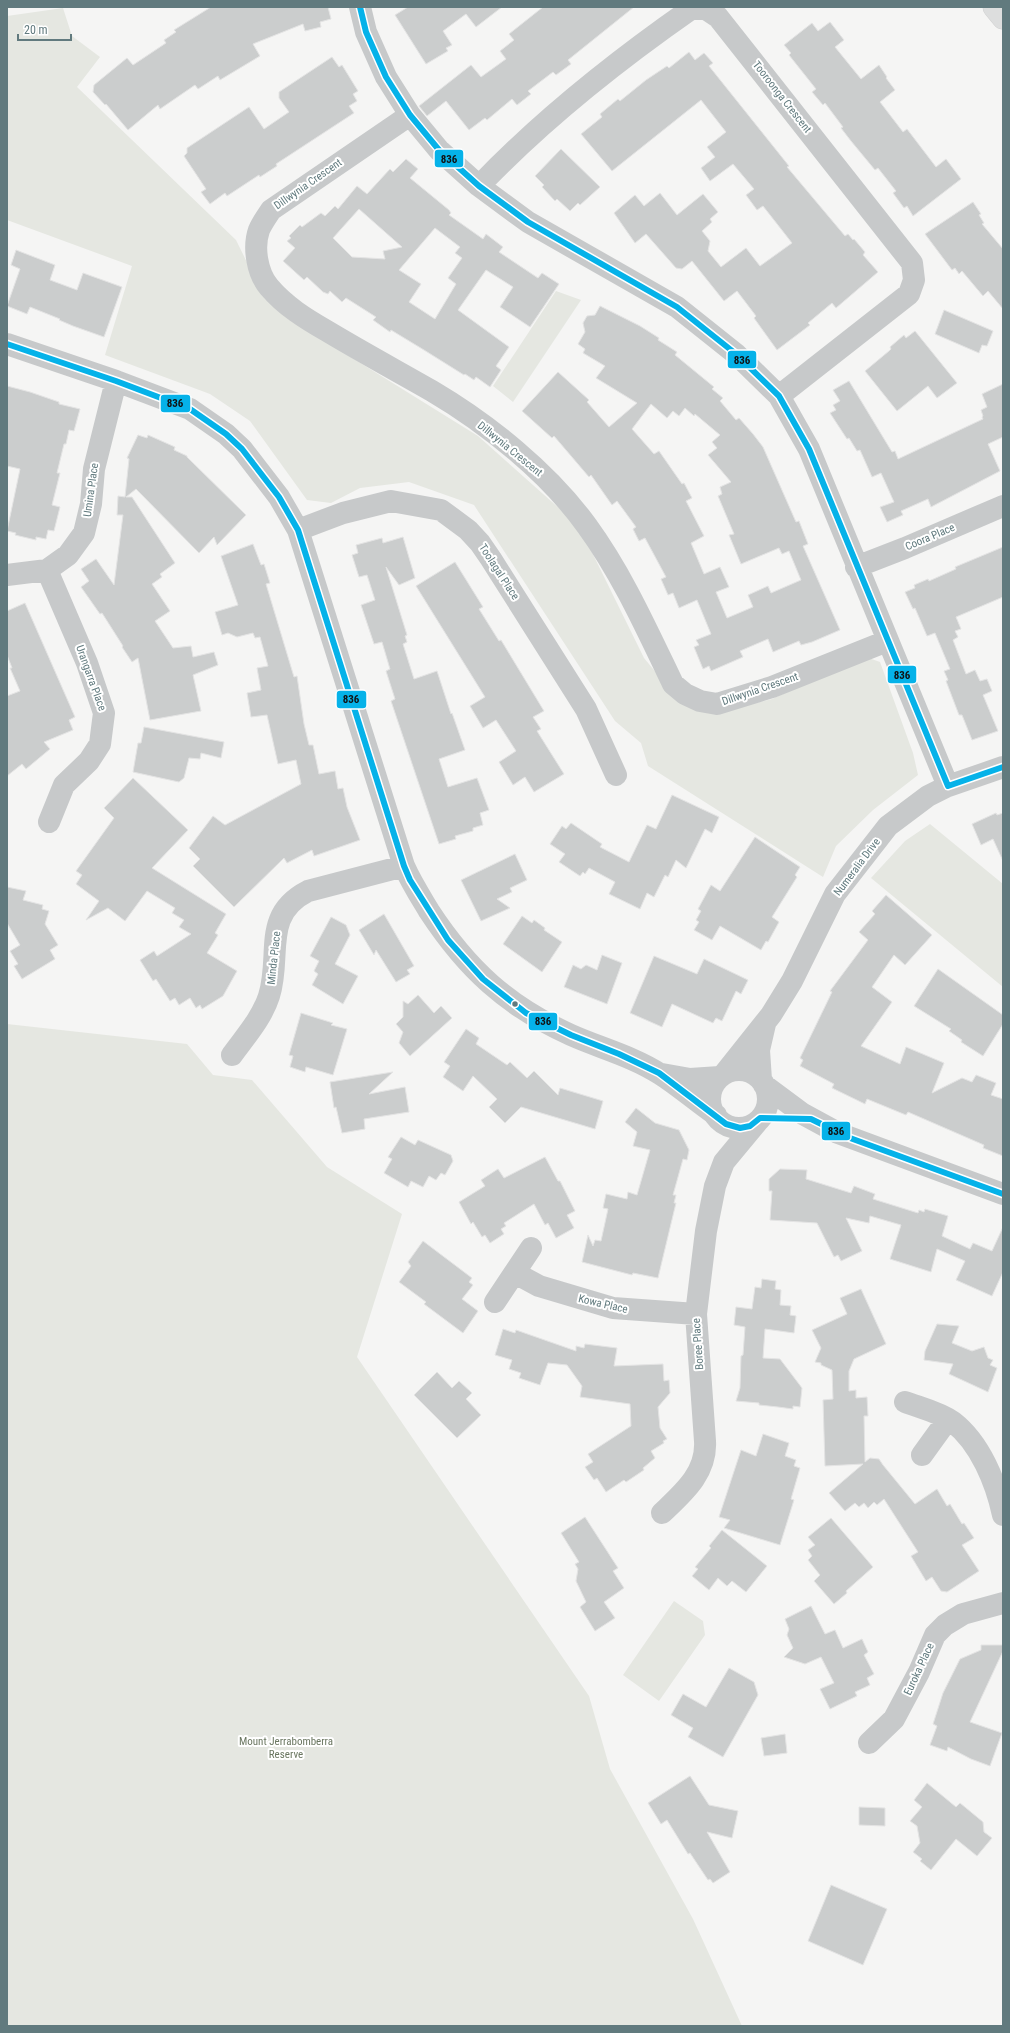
<svg xmlns="http://www.w3.org/2000/svg" width="1010" height="2033" viewBox="0 0 1010 2033" font-family="'Roboto Condensed',sans-serif">
<style>
.green{fill:#e5e7e1}
.building{fill:#cbcdcd;stroke:#e4e4e4;fill-rule:evenodd}
.lines{fill:none;stroke-linecap:round;stroke-linejoin:round}
.major-casing{stroke:#d0d1d1;stroke-width:23}
.minor{stroke:#c7c9ca;stroke-width:22}
.major{stroke:#dddede;stroke-width:22}
.bus-1-casing{stroke:#fff;stroke-width:9}
.bus-1{stroke:#05b2e9;stroke-width:6}
.bus-dot{fill:#617a7e;stroke:#fff;stroke-width:1.5}
.labels{text-anchor:middle;dominant-baseline:central;stroke-width:4;stroke-linejoin:round;paint-order:stroke}
.street-label{font-size:11px;fill:#617a7e;stroke:#fff}
.park-label{font-size:11px;fill:#6a7660;stroke:#fff}
.line-badge{stroke:#fff;stroke-width:1.5}
.pale-badge-label{font-size:11px;text-anchor:middle;font-weight:bold;fill:#111}
</style>
<rect width="100%" height="100%" fill="#f5f5f4"/>
<path class="green" d="M63,8L72,36L100,57L77,87L236,240L265,299L304,328L478,436L579,526L644,658L681,703L715,713L772,699L866,657L880,662L913,753L918,775L873,810L836,846L823,877L648,766L641,743L615,721L474,505L409,482L360,488L331,503L307,500L250,421L210,394L105,355L132,266L7,220V16Z
M556,291L581,300L513,402L493,386Z
M930,824L1003,884V987L871,878L905,841Z
M7,1024L187,1044L213,1075L252,1080L327,1167L402,1214L357,1357L589,1696L610,1769L693,1919L742,2026H7Z
M674,1601L703,1621L705,1635L659,1701L623,1675Z"/>
<path class="building" d="M211,7H328L331,19L320,22L321,27L305,31L303,24L253,44L260,56L220,80L218,76L198,89L195,85L160,109L158,105L128,130L106,104L105,105L93,92L94,85L127,58L133,65L166,43L164,40L176,32L174,30Z
M408,7H502L476,27L466,14L443,31L452,45L446,48L448,51L426,64L395,15Z
M543,7H634L568,60L571,64L556,75L553,72L528,91L531,94L517,105L512,99L487,120L485,118L469,130L446,101L427,116L419,106L471,65L481,77L506,59L500,51L514,40L509,34Z
M830,22L844,40L835,47L861,79L879,65L887,77L886,78L895,90L880,102L903,132L907,129L936,167L946,159L961,179L913,216L907,206L904,208L893,193L896,191L878,168L875,170L851,141L841,128L843,127L825,103L823,105L812,92L816,89L789,55L791,53L784,45L812,23L818,31Z
M689,52L695,60L704,53L713,63L709,66L789,166L787,167L845,236L848,234L853,240L854,239L865,252L863,255L878,272L836,308L832,303L808,323L810,325L777,350L754,318L756,316L737,291L724,301L692,261L682,269L676,268L646,234L635,243L614,213L635,195L644,206L660,193L677,215L703,194L718,212L710,219L712,222L702,231L710,241L708,251L721,267L746,248L760,266L792,243L763,206L757,210L746,195L754,189L733,164L710,181L701,168L715,157L707,147L726,132L701,100L612,171L581,134L602,117L600,114L618,99L620,101L646,80L667,66L669,68Z
M332,57L339,67L342,65L358,91L353,94L357,101L349,106L354,113L276,164L277,166L260,177L259,175L227,196L225,193L210,204L201,192L206,189L184,156L187,153V148L249,107L264,129L289,112L279,98V92Z
M561,149L600,187L580,205L578,203L570,211L557,199L555,201L542,187L544,185L535,176Z
M406,159L418,169L410,178L449,210L451,213L449,215L483,239L486,234L503,247L499,252L538,278L542,273L559,284L530,327L500,307L513,287L486,270L458,310L509,347L496,366L501,370L490,387L476,377L474,380L465,374L464,375L424,350L391,330L390,332L373,320L376,317L346,298L342,302L330,291L328,294L323,292L307,277L304,280L283,261L295,248L287,241L291,238L289,236L300,225L302,227L321,213L325,216L335,206L338,209L357,186L367,194L390,169L393,172ZM359,209L402,247L383,251L385,259L352,257L333,238ZM435,228L460,247L455,253L462,258L448,278L456,284L435,319L409,302L421,284L399,270Z
M973,202L981,214L979,215L984,223L982,224L1003,249V309L988,291L983,296L962,271L959,274L955,268L952,270L925,234Z
M16,250L55,265L50,280L77,290L83,273L122,287L104,337L73,326L59,320L60,319L30,307L27,314L7,306L20,269L11,265Z
M600,306L640,326L659,338L658,340L677,352L675,355L714,387L712,389L723,398L720,401L736,420L739,418L753,434L763,447L796,522L799,521L808,544L803,546L840,630L812,642L801,645L799,641L773,652L768,639L740,651L743,657L711,671L709,666L703,669L694,647L699,645L696,640L711,634L697,600L679,608L673,593L668,595L661,579L666,577L645,538L639,541L633,529L636,527L617,501L612,505L591,475L589,477L554,436L552,438L522,411L558,372L589,400L587,402L609,427L637,403L596,378L605,366L583,353L585,349L578,344L585,332L583,323L587,316L595,315ZM651,404L667,418L673,411L679,416L685,408L694,416L695,414L720,435L712,442L717,448L708,455L731,482L720,487L722,494L718,496L734,534L729,535L741,564L779,548L782,554L789,551L801,580L771,593L768,586L748,595L753,607L727,618L716,592L729,587L720,567L704,574L691,543L704,536L686,501L692,498L684,483L682,484L659,451L654,454L632,429Z
M944,310L993,331L987,346L982,345L979,353L935,334Z
M915,331L957,383L937,398L928,386L897,411L865,371L889,351L891,349L890,347L904,335L906,338Z
M849,381L892,452L895,451L898,459L983,419L982,417L983,416L981,410L987,407L982,394L1003,384V437L988,444L1000,471L931,507L928,499L901,511L903,515L887,522L880,507L894,502L881,473L872,477L860,450L857,451L849,438L847,439L830,413L836,410L833,405L840,401L833,390Z
M7,386L30,392L59,402V404L80,409L74,431L69,430L66,444H64L57,473H60L52,505L60,507L54,531L48,530L46,539L36,537V540L15,535L16,533L7,531L20,469L7,466Z
M138,435L147,438L148,435L175,447L174,450L187,456V457L246,515L217,545L214,537L199,553L136,489L126,497H132L175,563L160,574L162,577L152,584L170,611L155,621L173,648L191,646L193,657L214,652L218,665L193,675L201,711L150,720L138,658L132,662L122,647L123,646L102,613L100,614L81,587L89,581L81,569L96,559L114,585L123,515H117L118,496L125,497L129,459L127,458Z
M403,537L415,578L399,585L386,567L407,635L405,636L407,642L403,644L414,679L437,671L451,714L452,713L465,750L439,759L448,787L477,778L489,810L480,813L483,825L473,828V831L455,836L456,839L439,844L391,701L395,699L386,671L390,669L382,642L374,644L361,605L375,600L367,575L359,577L352,555L358,553L356,545L382,538L383,543Z
M253,544L261,565L264,564L270,583L266,584L294,677L297,676L304,724L309,745H313L319,774L335,771L338,789L343,788L347,807L360,840L314,856L312,850L287,863L284,858L234,907L193,866L200,859L189,848L213,816L225,825L301,784L296,760L278,764L267,715L251,717L247,693L261,690L257,668L268,666L260,637L255,638L253,633L237,637L228,633L222,635L215,612L238,605L221,556Z
M1003,547V597L956,617L961,629L955,631L958,637L953,640L966,674L975,670L980,681L987,679L992,691L983,695L998,731L972,740L962,715H959L946,681L948,680L944,671L950,669L935,633L927,636L915,608L913,609L905,592L915,588L914,585L928,579L929,581L956,569L955,567Z
M455,562L483,607L479,609L499,641L501,640L544,711L533,717L541,729L537,731L564,774L534,792L525,777L513,785L499,762L516,751L496,720L483,728L470,706L485,697L416,586Z
M25,603L75,717L69,720L73,730L44,742L50,749L26,769L22,764L7,776V696L20,691L10,668H12L7,655V611Z
M144,727L224,742L221,758L201,753L200,759L189,758L184,778L179,782L133,772L138,743H141Z
M133,778L188,830L152,868L226,914L215,933L218,935L207,953L237,971L223,996L202,1009L200,1005L196,1008L190,998L179,1005L175,998L170,1001L156,979L153,981L140,960L154,951L157,956L191,934L179,927L184,920L172,913L175,908L147,891L125,921L108,908L86,920L99,901L76,884L82,875L76,871L114,818L104,808Z
M672,795L719,817L712,833L705,829L686,868L676,860L668,877L665,875L654,897L647,893L640,909L609,894L615,882L589,868L585,874L583,872L580,876L559,862L565,854L550,844L562,826L566,829L571,823L602,844L600,847L629,862L647,825L656,829Z
M996,813L997,815L1003,813V861L993,839L981,845L972,824Z
M755,837L800,867L795,875L797,877L772,917L779,922L768,942L766,941L761,950L720,926L712,940L694,930L699,922L696,920L701,911L698,909L711,885L720,891Z
M515,854L527,880L510,888L512,892L497,899L510,908L481,921L461,880Z
M7,887L26,891L23,900L43,905L42,909L49,911L45,924L58,945L50,950L55,959L22,979L14,966L18,964L10,951L20,945L7,923Z
M886,895L932,935L905,965L894,955L872,987L892,1002L861,1046L900,1064L906,1047L944,1063L932,1093L962,1078L972,1082L976,1075L996,1083L991,1095L1003,1099V1156L983,1148L984,1145L908,1112L906,1115L867,1099L865,1104L832,1088L834,1084L800,1066L803,1060L800,1058L832,992L830,991L868,940L859,932L875,914L872,911Z
M384,914L414,966L407,970L410,974L396,982L376,950L374,955L359,930Z
M522,916L532,923L534,920L545,928L544,930L562,942L542,972L503,944Z
M331,917L346,925L350,935L335,964L358,976L343,1004L312,985L318,974L314,971L319,961L310,956Z
M602,955L622,963L607,1004L564,987L573,965L581,969L586,965L597,970Z
M654,956L697,974L704,959L748,980L741,994L736,991L722,1021L716,1018L713,1023L672,1004L662,1027L630,1013Z
M938,969L1003,1015V1024L983,1056L961,1042L962,1040L949,1031L951,1029L914,1006Z
M418,995L434,1013L441,1006L452,1018L410,1056L399,1043L403,1032L396,1024L403,1017V1001L408,1004Z
M301,1013L333,1023L331,1025L347,1029L333,1075L306,1067L305,1072L290,1067L293,1056L289,1055Z
M466,1029L479,1038L476,1044L507,1065L510,1062L527,1078L534,1071L558,1095L560,1088L603,1101L595,1129L521,1107L505,1123L489,1107L497,1099L473,1076L463,1091L443,1077L450,1066L444,1062Z
M393,1072L369,1094L405,1087L409,1112L364,1119L365,1129L342,1133L336,1107L334,1108L330,1082Z
M636,1108L655,1123L679,1130L689,1150L687,1160L683,1159L673,1195H676L674,1203H676L658,1278L633,1273L632,1275L582,1262L588,1235L593,1246L595,1240L601,1241L608,1209L603,1208L606,1194L627,1199L628,1192L637,1195L650,1150L633,1146L637,1132L625,1122Z
M401,1137L415,1145L418,1140L451,1155L453,1161L445,1175L441,1173L436,1180L429,1176L423,1187L411,1181L408,1187L384,1173L392,1159L388,1157Z
M545,1157L558,1181H560L575,1211L567,1215L574,1228L556,1238L548,1223L545,1225L534,1204L504,1223L506,1226L501,1229L504,1234L490,1243L485,1235L482,1237L473,1222L471,1224L459,1202L485,1186L481,1180L498,1169L504,1178Z
M780,1169L807,1170L806,1179L851,1193L854,1186L875,1194L873,1199L918,1213L919,1210L924,1212L925,1209L948,1216L942,1236L970,1249L973,1243L992,1251L1003,1227V1272L992,1296L956,1280L965,1261L937,1249L931,1272L890,1259L901,1225L870,1216L869,1223L846,1218L862,1251L841,1261L838,1255L834,1257L817,1223L770,1220L772,1191H769V1179Z
M423,1241L472,1278L469,1282L473,1285L462,1299L478,1311L463,1333L424,1304L426,1302L399,1282L411,1266L408,1262Z
M762,1279L776,1281L775,1289L781,1290L780,1305L791,1306L790,1315L796,1316L794,1333L765,1329L763,1358L780,1359L802,1388L800,1407L793,1406V1409L778,1407L759,1405V1403L736,1401L740,1388L741,1356L743,1355L745,1327L734,1325L736,1307L752,1309L755,1287L761,1288Z
M861,1289L886,1344L854,1359L849,1371V1391L856,1390V1398L867,1397L868,1416H864L865,1462L870,1458L879,1459L883,1465L915,1504L937,1489L947,1506L950,1504L962,1524L964,1523L974,1538L962,1545L979,1571L947,1592L941,1591L932,1577L926,1581L911,1556L918,1552L884,1499L877,1505L874,1502L868,1508L864,1503L859,1507L855,1503L845,1511L829,1493L863,1464L825,1466L823,1400L833,1399L832,1370L821,1365V1363L815,1362L821,1348L812,1330L847,1314L840,1298Z
M937,1324L959,1326L952,1343L972,1351L984,1347L988,1358L993,1360L990,1365L997,1368L988,1392L949,1374L953,1364L924,1360L925,1351Z
M503,1329L515,1333L516,1330L576,1351V1346L584,1348L585,1344L617,1348L614,1366L663,1364L664,1381L669,1380L670,1393L658,1407L660,1428L667,1439L663,1441L664,1443L651,1451L655,1458L643,1468L644,1470L626,1482L624,1480L606,1492L597,1478L594,1480L585,1467L593,1462L588,1454L631,1426L630,1404L580,1397L582,1386L567,1365L548,1363L540,1385L519,1378L521,1373L509,1369L512,1360L495,1355Z
M437,1372L452,1388L459,1381L472,1393L466,1399L481,1415L457,1438L414,1395Z
M763,1434L789,1443L785,1456L796,1460L794,1466L800,1468L791,1499L794,1500L780,1545L724,1528L730,1520L719,1517L741,1450L756,1456Z
M585,1517L618,1568L613,1571L624,1588L604,1602L615,1618L595,1631L580,1607L586,1602L576,1581L578,1569L575,1564L579,1562L561,1533Z
M831,1518L873,1567L846,1591L847,1593L834,1604L814,1581L820,1575L808,1560L812,1556L808,1550L815,1545L808,1537Z
M722,1530L767,1566L746,1592L732,1581L727,1586L718,1578L709,1590L692,1576L698,1569L695,1567L711,1548L709,1546Z
M811,1606L825,1634L835,1630L843,1648L862,1639L868,1652L864,1655L874,1674L867,1678L870,1685L855,1692L857,1696L830,1709L820,1689L834,1683L821,1657L805,1664L784,1657L793,1648L787,1635L789,1629L785,1619Z
M981,1645H1003V1651L970,1722L1002,1733L990,1766L971,1759L948,1747L947,1751L930,1745L937,1726L933,1724L943,1693L960,1659L981,1650Z
M729,1668L754,1682L758,1695L723,1757L688,1737L693,1728L671,1715L683,1694L706,1707Z
M785,1734L787,1753L764,1756L761,1738Z
M690,1776L709,1805L738,1811L732,1838L707,1832L730,1872L713,1883L710,1879L708,1880L690,1853L688,1854L667,1820L661,1824L648,1803Z
M927,1783L956,1807L960,1803L983,1822L984,1832L992,1838L977,1856L956,1839L931,1870L920,1861L922,1859L913,1852L920,1843L917,1826L910,1821L922,1807L914,1800Z
M859,1807L885,1808V1826L859,1825Z
M831,1885L887,1909L863,1965L808,1941Z"/>
<g class="lines">
<defs>
<path id="major" d="M994,7L1003,18"/>
</defs>
<use href="#major" class="major-casing"/>
<path class="minor" d="M360,7L366,32L386,77L410,115L439,150L479,186L528,222L677,307L736,354L779,396L809,449L948,786
M410,115L271,210C267,216 262,223 259,230C253,247 257,273 269,287C285,306 306,319 327,331C362,352 397,371 432,391C488,424 549,473 587,526C622,574 647,630 673,684L685,694L700,701L717,704L772,687L887,641
M479,186C543,119 615,62 691,9H706L718,17L912,263L914,280L909,294L779,396
M7,344L116,381L190,409L226,434L242,449L279,497L298,530L404,866C411,882 420,896 429,911C467,969 507,1006 571,1035C600,1048 632,1056 660,1074C679,1086 697,1102 716,1115
M298,530L343,513L391,501L441,510L468,530L480,543L491,559L586,709L616,775
M856,567L905,548L1003,506
M47,570L87,663L104,713L100,744L89,761L64,785L49,822
M7,575L47,570L68,555L84,533L91,504L94,469L116,381
M232,1055C245,1037 262,1018 269,996C282,955 261,915 308,891L404,866
M710 1099a29 29 0 1 1 58 0a29 29 0 1 1-58 0Z
M662,1074L690,1079L720,1077
M724,1074L771,1015L792,981L835,894L888,826L928,796L948,786L1003,767
M761,1080L759,1050L765,1024
M764,1085L803,1114L838,1133L1003,1194
M515,1273L539,1286L613,1308L696,1314
M495,1302L531,1248
M905,1402C921,1408 939,1412 953,1422C980,1443 996,1482 1003,1515
M922,1455L948,1419
M662,1513C683,1493 707,1473 705,1441L696,1314L706,1231L715,1186L724,1162L758,1121
M869,1743L894,1719L919,1672L935,1635L945,1625L963,1614L1003,1603"/>
<use href="#major" class="major"/>
<defs>
<path id="bus-1" d="M360,7L366,32L386,77L410,115L439,150L479,186L528,222L677,307L736,354L779,396L809,449L948,786L1003,767
M7,344L116,381L190,409L226,434L242,449L279,497L298,530L404,866L410,880L448,940L483,979L526,1013L571,1035L619,1054L659,1073L726,1124L740,1128L750,1126L760,1118L811,1119L850,1138L1003,1194"/>
</defs>
<use href="#bus-1" class="bus-1-casing"/>
<use href="#bus-1" class="bus-1"/>
</g>
<circle class="bus-dot" cx="515" cy="1004" r="3.5"/>
<g class="labels">
<g class="street-label">
<text transform="translate(782 97) rotate(52)">Tooroonga Crescent</text>
<text transform="translate(308 184) rotate(-35)">Dillwynia Crescent</text>
<text transform="translate(510 449) rotate(39)">Dillwynia Crescent</text>
<text transform="translate(91 490) rotate(-82)">Umina Place</text>
<text transform="translate(930 537) rotate(-23)">Coora Place</text>
<text transform="translate(499 572) rotate(57)">Toolagal Place</text>
<text transform="translate(91 678) rotate(70)">Urangarra Place</text>
<text transform="translate(760 689) rotate(-19)">Dillwynia Crescent</text>
<text transform="translate(857 867) rotate(-53)">Numeralia Drive</text>
<text transform="translate(274 958) rotate(-84)">Minda Place</text>
<text transform="translate(603 1304) rotate(13)">Kowa Place</text>
<text transform="translate(698 1344) rotate(-94)">Boree Place</text>
<text transform="translate(919 1669) rotate(-65)">Euroka Place</text>
</g>
<g class="park-label">
<text x="286" y="1741">Mount Jerrabomberra<tspan x="286" dy="13">Reserve</tspan></text>
</g>
</g>
<g class="line-badge">
<rect x="434" y="149" width="30" height="19" rx="4" fill="#05b2e9"/>
<rect x="727" y="350" width="30" height="19" rx="4" fill="#05b2e9"/>
<rect x="160" y="394" width="31" height="19" rx="4" fill="#05b2e9"/>
<rect x="887" y="665" width="30" height="19" rx="4" fill="#05b2e9"/>
<rect x="336" y="690" width="31" height="19" rx="4" fill="#05b2e9"/>
<rect x="528" y="1012" width="30" height="19" rx="4" fill="#05b2e9"/>
<rect x="821" y="1121" width="30" height="20" rx="4" fill="#05b2e9"/>
</g>
<g class="pale-badge-label">
<text x="449" y="163">836</text>
<text x="742" y="364">836</text>
<text x="175" y="407">836</text>
<text x="902" y="679">836</text>
<text x="351" y="703">836</text>
<text x="543" y="1025">836</text>
<text x="836" y="1135">836</text>
</g>
<rect width="1010" height="2033" fill="none" stroke="#617a7e" stroke-width="16"/>
<path d="M18 34v6h53v-6" fill="none" stroke="#617a7e" stroke-width="2"/>
<text x="24" y="34" font-size="12" fill="#617a7e" stroke="#ffffff" stroke-width="3" paint-order="stroke">20 m</text>
</svg>
